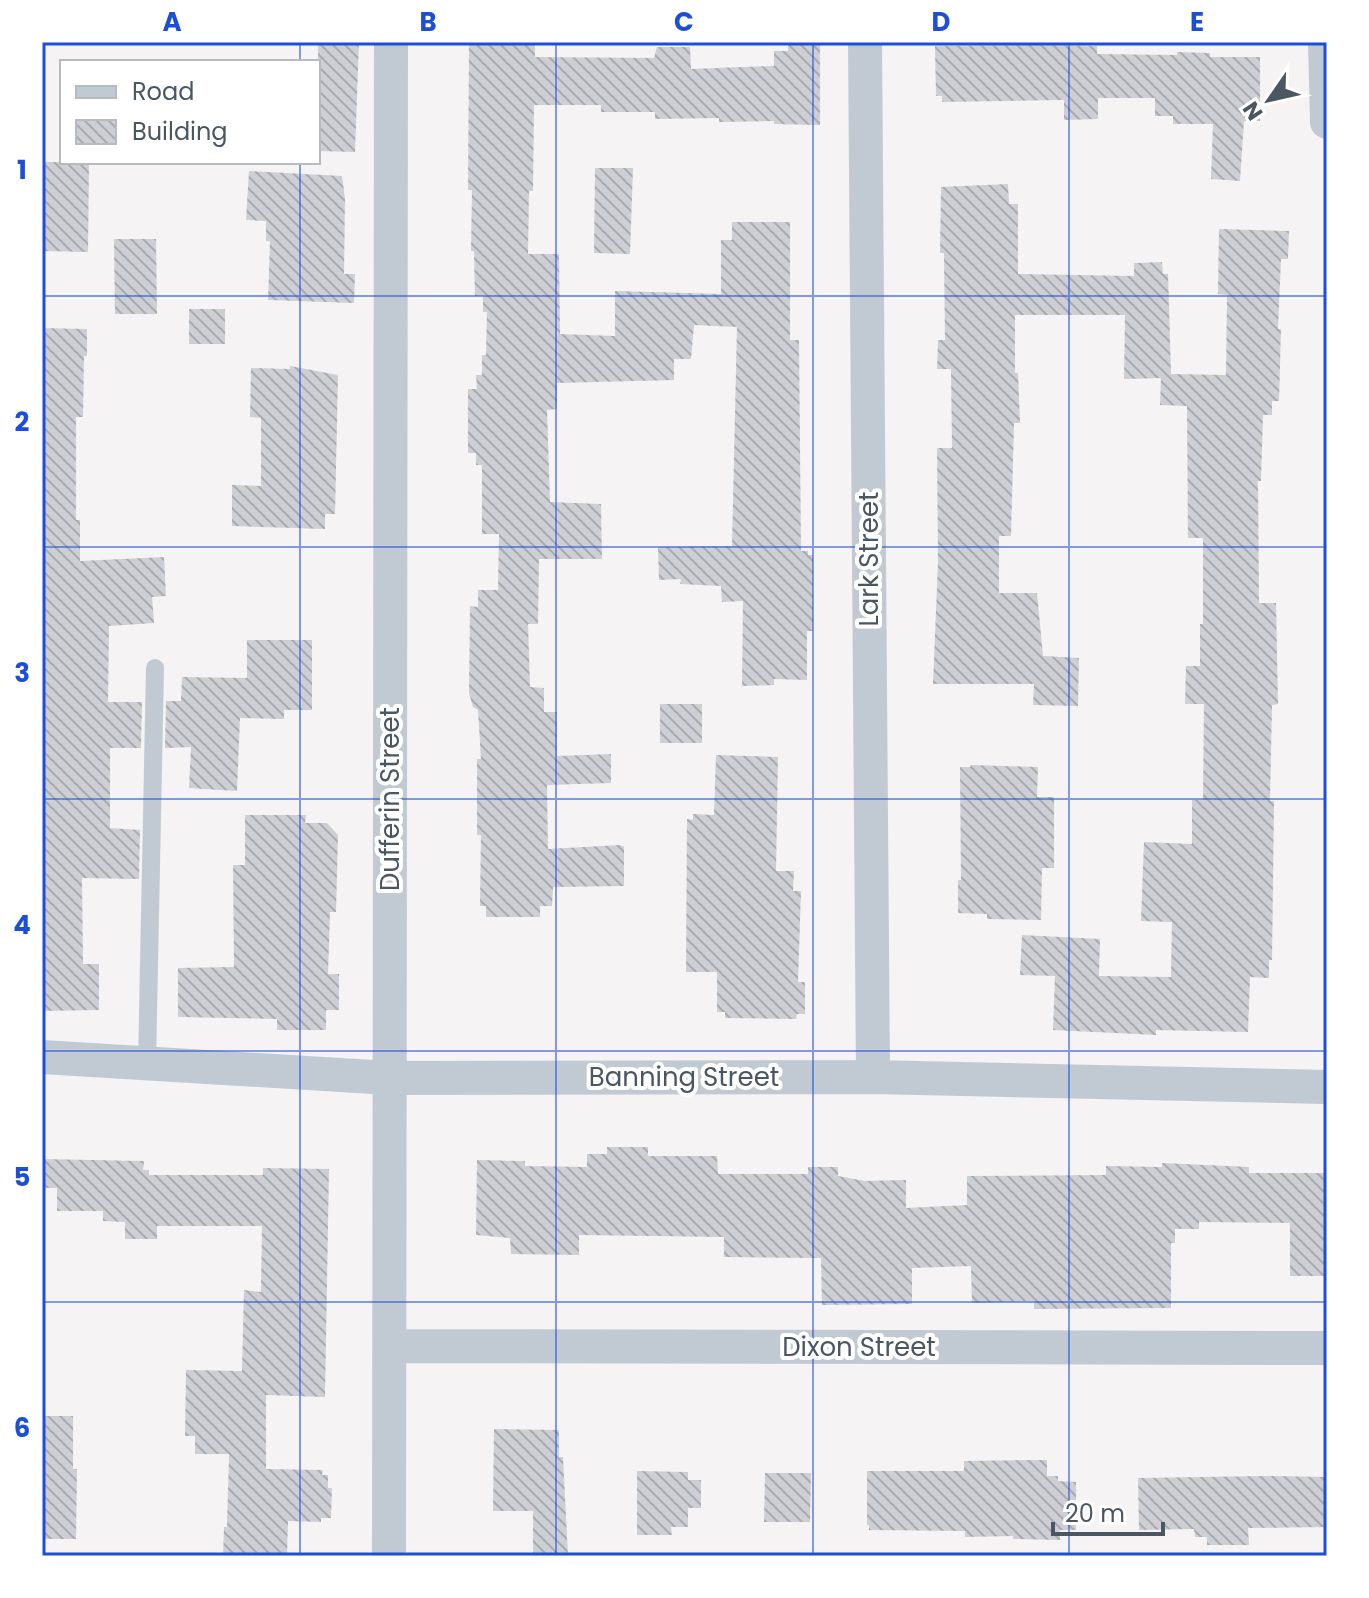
<svg xmlns="http://www.w3.org/2000/svg" width="1369" height="1598" viewBox="0 0 1369 1598" font-family="Poppins,sans-serif">
<style>
.building{fill:url(#building-back-hatch)}
.lines{fill:none;stroke-linecap:round;stroke-linejoin:round}
.lane{stroke:#c1cad2;stroke-width:18}
.street{stroke:#c1cad2;stroke-width:34}
.grid{fill:none;stroke:#1d4ed8;stroke-width:2;stroke-opacity:0.55}
.labels{text-anchor:middle;dominant-baseline:central;stroke-width:8;stroke-linejoin:round;paint-order:stroke}
.street-label{font-size:26px;fill:#4a5661;stroke:#fff}
.neatline{fill:none;stroke:#1d4ed8;stroke-width:3}
.grid-label{font-size:26px;text-anchor:middle;font-weight:bold;fill:#1d4ed8}
</style>
<defs>
<pattern id="building-back-hatch" width="6" height="6" patternUnits="userSpaceOnUse" patternTransform="scale(2)"><rect width="6" height="6" fill="#cdcfd5"/><path d="M-1 5l2 2M0 0l6 6M5-1l2 2" fill="none" stroke="#a8abb0"/></pattern>
</defs>
<rect width="100%" height="100%" fill="#f5f3f3"/>
<path class="building" d="M318,42H359L355,152L318,151Z
M469,42L535,43V57L654,58L657,47H690L691,69L774,66V51H788V42H820V125L774,124V121L719,122V118L655,119V112H601V105H534L533,191H529L528,254H559L560,334L615,336V291L721,294V240H732V222H790V340H799L801,551H808V555H813V631H807V680L774,679V685L742,686L743,601L722,602L721,586L680,584L681,579L659,580L658,547L732,546L737,327L694,325L691,359H674V380L557,383V409L547,410L550,502L601,504L602,559H539L538,624H528L530,687L544,688V712H557V756L611,754V783L547,785L548,849L620,845L624,847V886L553,887L552,906H540V917H486V906H480L481,835H477V759H481L478,710L473,707L469,693L470,606L478,607V590H498L499,534H482V465H476V453H468V389H477L476,375H482V355H486L487,312H483V296H475L474,251H471L472,190H468Z
M1039,45L1097,46V54L1177,55V52L1210,53V57H1260V121H1244L1240,181L1211,179L1213,124H1173V116H1155V98H1098V119L1064,120V100L942,102V96H936L935,46Z
M42,162H89L88,252L42,251Z
M595,168H633L630,254L594,253Z
M249,171L342,176L345,199L344,274H355L354,303L268,300L270,241H266V221L246,220Z
M1008,184L1009,204H1018V274L1134,276V263L1162,262L1163,274H1168L1171,374L1226,375L1227,295L1218,294L1219,229L1289,231L1288,259H1281L1278,329H1281L1279,401H1272V415H1263L1261,481H1258L1259,603H1276L1278,704L1272,705L1270,801H1274L1272,960H1269V978L1250,977L1248,1032L1156,1030V1035L1053,1030L1055,976L1020,975L1022,935L1100,939L1099,976L1171,977L1172,922L1141,921L1144,842L1192,844V800H1203L1204,704H1185L1186,666H1200V624H1203V538H1188L1187,406L1160,405L1161,378L1124,379L1125,315H1015V373H1018L1020,423H1014L1011,536H999V593H1037L1043,656L1079,658L1078,706L1033,705L1034,684H933L938,562L937,448H952L951,369H937L938,340H945L944,253H940L941,187Z
M114,239H156L157,314H115Z
M189,309H225V344H189Z
M42,328L87,329V356H84L83,417H76V520H80V561L164,557L166,596L152,597L154,623L109,626L108,702H142L141,748H110V828L140,830L139,879L82,878L83,964H99V1010L42,1011Z
M290,366L338,375L335,514H325V529L232,526V485L261,486V418L250,417L251,368L290,369Z
M247,640H312V710H284V719L240,718L237,791L189,788L191,747L165,748L166,701H181L182,677L247,678Z
M660,704H702V743H660Z
M716,755L778,757L776,871H794L793,891H801L798,982H805V1014H797L796,1019L725,1018V1012H717V972H686L687,819L693,820V814L714,815Z
M971,765L1038,767L1037,797H1054V868H1042L1041,920L987,919V914L958,913V880H961L960,767H970Z
M245,815H306L305,823H327L338,835L336,912H330L328,974H339V1010H326V1030H277V1019L178,1017V968L234,967L233,865H245Z
M607,1147H648V1156H717L718,1174H808V1167H838V1176L865,1181L906,1180V1208L967,1205V1176L1106,1175V1166L1162,1167V1163L1249,1167V1173H1327V1276H1290V1223L1199,1222V1229H1175V1243H1171V1308L1034,1309V1301L972,1303L971,1266L912,1268V1304L822,1305L821,1258L724,1257V1237L579,1235V1255L511,1254L510,1238L476,1235L477,1160L525,1161V1166L587,1167V1154H607Z
M42,1159L144,1161L143,1170H149V1175H263V1168L329,1169L325,1397L266,1395V1469L323,1470L322,1475H328V1488H332L331,1518H321V1522L288,1521L287,1556H223L224,1527H227L229,1454H195V1436H185L186,1370L242,1371L244,1290L261,1292L262,1226H157V1239H125V1222L103,1221V1211H57V1188H42Z
M42,1416H73V1469H77L76,1539H42Z
M494,1429L559,1430V1457H563L568,1556H533V1511H493Z
M1047,1460V1476H1058V1481L1076,1482V1530H1060V1540L1013,1539V1536L965,1537V1531L869,1530V1525H867V1471H964V1461Z
M637,1471L688,1472V1480H701V1508H688V1527H671L672,1535H637Z
M765,1473H811L810,1522H764Z
M1264,1476L1327,1477V1527L1248,1528L1249,1545H1207V1537H1195L1194,1529L1139,1530L1138,1478Z"/>
<g class="lines">
<path class="lane" d="M147,1063L155,668"/>
<path class="street" d="M865,42L873,1077
M1325,42L1327,122
M42,1057L390,1078L873,1077L1327,1087
M391,1346L1327,1348
M389,1556L391,42"/>
</g>
<path class="grid" d="M300,42V62M556,42V1556M813,42V1556M1069,42V1556M300,162V1556M42,296H1327M42,547H1327M42,799H1327M42,1051H1327M42,1302H1327"/>
<g class="labels">
<g class="street-label">
<text transform="translate(869 559) rotate(-90)">Lark Street</text>
<text transform="translate(390 799) rotate(-90)">Dufferin Street</text>
<text x="684" y="1077">Banning Street</text>
<text x="859" y="1347">Dixon Street</text>
</g>
</g>
<rect width="1369" height="1598" fill="none" stroke="#ffffff" stroke-width="88"/>
<rect x="60" y="60" width="260" height="104" fill="#ffffff" stroke="#b7bbc0" stroke-width="2"/>
<rect x="76" y="86" width="40" height="12" fill="#c1cad2" stroke="#b7bbc0" stroke-width="2"/>
<text x="132" y="100" font-size="24" fill="#4a5661">Road</text>
<rect x="76" y="120" width="40" height="24" fill="url(#building-back-hatch)" stroke="#b7bbc0" stroke-width="2"/>
<text x="132" y="140" font-size="24" fill="#4a5661">Building</text>
<g transform="translate(1269 100) rotate(236)" stroke="#ffffff" stroke-width="6" paint-order="stroke">
<path d="M0-6L14 30L0 20L-14 30Z" fill="#4a5661"/>
<text y="-12" font-size="22" font-weight="bold" text-anchor="middle" fill="#4a5661">N</text>
</g>
<path d="M1053 1522v12h110v-12" fill="none" stroke="#4a5661" stroke-width="4"/>
<text x="1065" y="1522" font-size="24" fill="#4a5661" stroke="#ffffff" stroke-width="6" paint-order="stroke">20 m</text>
<rect x="44" y="44" width="1281" height="1510" class="neatline"/>
<g class="grid-label">
<text x="172" y="31">A</text>
<text x="428" y="31">B</text>
<text x="684" y="31">C</text>
<text x="941" y="31">D</text>
<text x="1197" y="31">E</text>
<text x="22" y="179">1</text>
<text x="22" y="431">2</text>
<text x="22" y="682">3</text>
<text x="22" y="934">4</text>
<text x="22" y="1186">5</text>
<text x="22" y="1437">6</text>
</g>
</svg>
